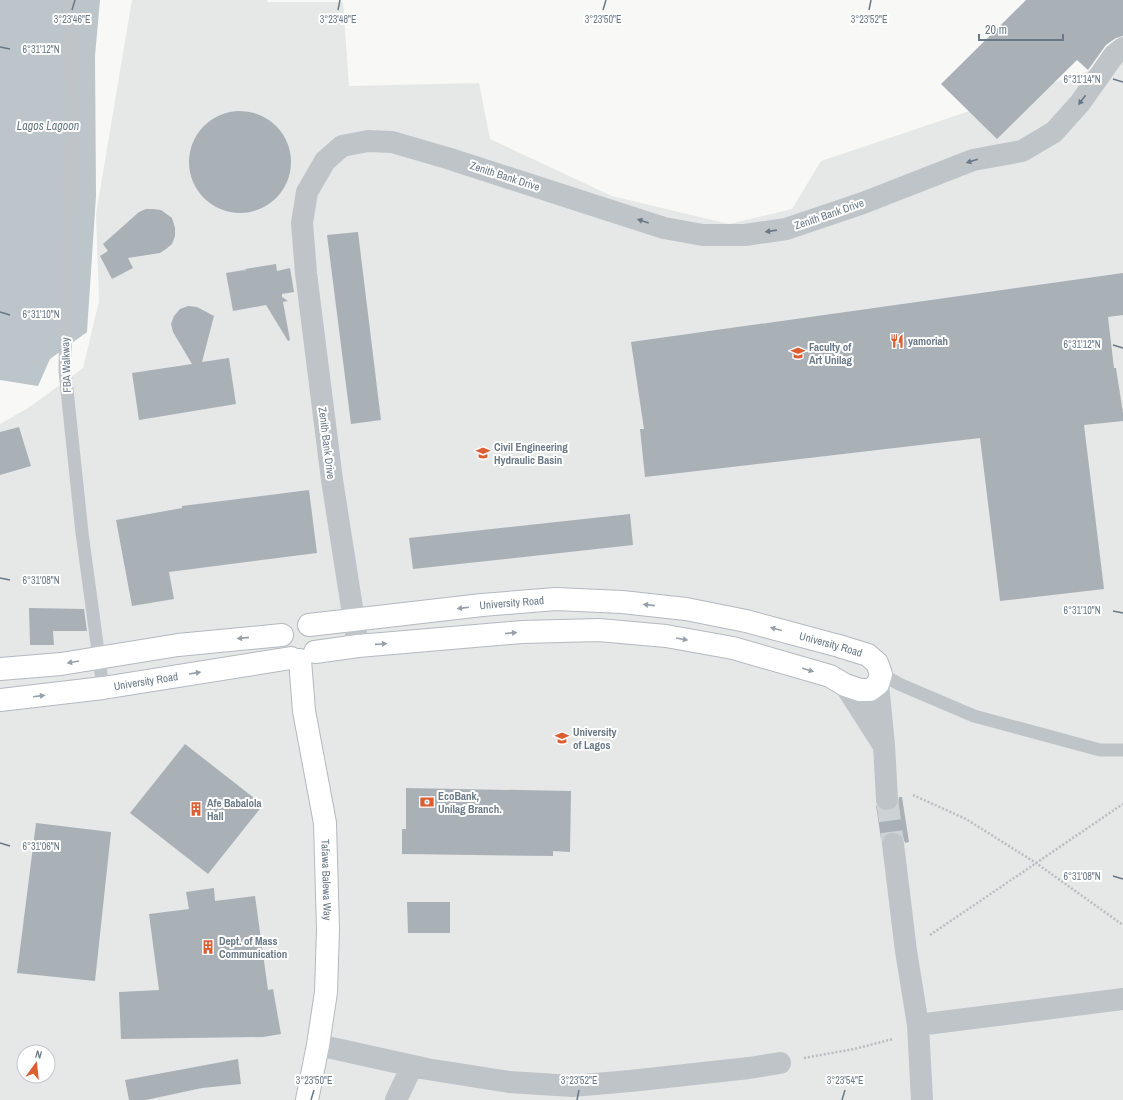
<svg xmlns="http://www.w3.org/2000/svg" width="1123" height="1100" viewBox="0 0 1123 1100" font-family="'Archivo Narrow',sans-serif">
<style>
.built{fill:#e6e7e7;fill-rule:evenodd}
.water{fill:#bbc5ca}
.building{fill:#a9b1b7}
.lines{fill:none;stroke-linecap:round;stroke-linejoin:round}
.street-tunnel{stroke:#cdd2d4;stroke-width:22;stroke-dasharray:22 11;stroke-linecap:butt}
.secondary-casing{stroke:#b4b9be;stroke-width:24}
.path{stroke:#babdc0;stroke-width:2.5;stroke-dasharray:2 2;stroke-linecap:butt}
.lane{stroke:#bfc4c8;stroke-width:13}
.street{stroke:#bfc4c8;stroke-width:22}
.secondary{stroke:#fff;stroke-width:22}
.oneway{fill:#697886}
.oneway2{fill:#96a0aa}
.ticks{fill:none;stroke:#697886;stroke-width:1.5}
.labels{text-anchor:middle;dominant-baseline:central;stroke-width:4;stroke-linejoin:round;paint-order:stroke}
.street-label{font-size:11px;fill:#697886;stroke:#fff}
.poi-label{font-size:11px;font-weight:bold;fill:#697886;stroke:#fff;text-anchor:start}
.water-label{font-size:12px;font-style:italic;fill:#657881;stroke:#fff}
.ticks-label{font-size:10px;text-anchor:middle;fill:#697886;stroke:#fff;stroke-width:4;stroke-linejoin:round;paint-order:stroke}
</style>
<rect width="100%" height="100%" fill="#f8f8f6"/>
<path class="built" d="M132,0H267L268,2H343L349,86L479,83L490,139L612,196L729,224L792,209L821,161L1118,61L1123,58V1100H0V424L28,408L83,368L99,301L96,214ZM24,1052H48V1076H24Z"/>
<path class="water" d="M0,0H100L95,56L96,196L87,332L50,359L38,386L0,380Z"/>
<path class="building" d="M1026,0H1123V36L1116,38L1106,45L1088,70L1077,60L997,139L941,84Z
M189 162a51 51 0 1 1 102 0a51 51 0 1 1-102 0Z
M146,209H153L161,210L172,218L175,228V236L172,244L166,249L160,253L128,258L133,268L112,279L100,256L108,251L103,244L139,212Z
M358,232L381,420L351,424L327,235Z
M276,264L277,271L290,268L294,292L282,294V297L288,301L283,302L290,340L288,341L266,305L233,311L226,273L244,270L246,271L245,269Z
M1123,273V315L1108,317L1114,368H1116L1123,413V421L1084,425L1104,589L1000,601L980,438L645,477L640,429H644L631,342Z
M188,306L197,307L214,316L202,362L229,358L236,404L139,420L132,373L192,364L173,332L171,324L174,316L180,309Z
M19,427L31,466L0,475V432Z
M309,490L317,553L169,572L174,599L132,606L116,520L182,508V506Z
M630,514L633,545L413,569L409,538Z
M29,608L84,609L87,631H53L54,645H30Z
M185,744L263,805L208,874L130,813Z
M406,788L571,791L570,852L553,851V856L402,854V829H406Z
M899,797H902L909,842L905,843L903,837L898,833L892,832L885,834L881,839L876,805L882,810L888,811L893,810L898,804Z
M36,823L111,832L95,981L17,973Z
M214,888L215,901L255,896L268,990L273,989L281,1034L263,1037L121,1039L119,992L159,990L149,914L189,909L186,892Z
M407,902H450V933H408Z
M238,1059L241,1084L202,1088L146,1100H129L125,1080Z"/>
<g class="lines">
<path class="street-tunnel" d="M887,799L893,844"/>
<defs>
<g id="secondary">
<path id="s1" d="M309,625L482,605L556,599L622,602L686,609L746,621L839,646L868,655L877,663L881,674L878,684L870,690H860L845,685L830,676L733,648L666,636L599,630L522,632L358,646L315,652"/>
<path id="s2" d="M300,660L304,711L325,823L328,930L326,992L318,1045L307,1100"/>
<path d="M0,669L61,664L178,645L282,635"/>
<path id="s3" d="M0,700L103,688L291,658"/>
</g>
</defs>
<use href="#secondary" class="secondary-casing"/>
<path class="path" d="M913,795L966,819L1036,863L1123,925
M930,935L1123,804
M804,1058L854,1049L893,1039"/>
<path class="lane" d="M69,0L73,122L67,235L65,371L82,533L103,688
M881,674L899,684L974,716L1100,750H1123"/>
<path class="street" d="M358,646L332,480L306,273L302,223L307,192L325,161L342,146L368,141L392,142L447,158L664,228L703,235H745L786,229L863,203L973,160L1022,151L1054,132L1080,103L1114,55L1123,48
M878,684L884,745L887,799
M845,685L882,743
M893,844L906,951L918,1025L922,1100
M918,1025L1123,999
M318,1045L427,1069L509,1082L572,1086L630,1081L749,1068L780,1063
M396,1100L412,1066"/>
<use href="#secondary" class="secondary"/>
</g>
<defs><path id="oneway-solid" d="M-6-.8H1V-3.2L6.5 0L1 3.2V.8H-6Z"/></defs>
<g class="oneway">
<use href="#oneway-solid" transform="translate(1082 100) rotate(127)"/>
<use href="#oneway-solid" transform="translate(972 161) rotate(163)"/>
<use href="#oneway-solid" transform="translate(643 221) rotate(-161)"/>
<use href="#oneway-solid" transform="translate(771 231) rotate(172)"/>
</g>
<g class="oneway2">
<use href="#oneway-solid" transform="translate(649 605) rotate(-174)"/>
<use href="#oneway-solid" transform="translate(463 608) rotate(173)"/>
<use href="#oneway-solid" transform="translate(776 629) rotate(-165)"/>
<use href="#oneway-solid" transform="translate(511 633) rotate(-5)"/>
<use href="#oneway-solid" transform="translate(243 638) rotate(174)"/>
<use href="#oneway-solid" transform="translate(682 639) rotate(10)"/>
<use href="#oneway-solid" transform="translate(381 644) rotate(-4)"/>
<use href="#oneway-solid" transform="translate(73 662) rotate(170)"/>
<use href="#oneway-solid" transform="translate(808 670) rotate(16)"/>
<use href="#oneway-solid" transform="translate(195 673) rotate(-9)"/>
<use href="#oneway-solid" transform="translate(39 696) rotate(-7)"/>
</g>
<path class="ticks" d="M72,10L75,0M338,10L340,0M603,10L606,0M869,10L871,0M0,47L10,49M1113,79L1123,82M0,312L10,315M1113,345L1123,348M0,578L10,580M1113,611L1123,613M0,843L10,846M1113,876L1123,879M311,1100L314,1090M577,1100L579,1090M842,1100L845,1090"/>
<defs>
<symbol id="restaurant-bare" viewBox="-9 -9 18 18"><path d="M-5-6h1v4h1v-4h1v4h1v-4h1v5L-1.5 .5V6h-2V.5L-5-1ZM5-6V6H3V1.5H1.5Q1.5-4 5-6Z" fill="#dc5f33" stroke="#fff" stroke-width="2.5" paint-order="stroke"/></symbol>
<symbol id="school-bare" viewBox="-9 -9 18 18"><path d="M0-5L7-2L0 1L-7-2ZM-4 1L0 2.5L4 1V4Q0 6-4 4Z" fill="#dc5f33" stroke="#fff" stroke-width="2.5" paint-order="stroke"/></symbol>
<symbol id="university-bare" viewBox="-9 -9 18 18"><path d="M0-5L7-2L0 1L-7-2ZM-4 1L0 2.5L4 1V4Q0 6-4 4Z" fill="#dc5f33" stroke="#fff" stroke-width="2.5" paint-order="stroke"/></symbol>
<symbol id="bank-bare" viewBox="-9 -9 18 18"><path d="M-6-4H6V4H-6ZM0-2.3a2.3 2.3 0 1 0 0 4.6a2.3 2.3 0 1 0 0-4.6Z" fill="#dc5f33" stroke="#fff" stroke-width="2.5" paint-order="stroke"/></symbol>
<symbol id="building-bare" viewBox="-9 -9 18 18"><path d="M-4-6H4V6H1V3H-1V6H-4ZM-2.5-4.3h1.7v1.8h-1.7ZM.8-4.3h1.7v1.8H.8ZM-2.5-1h1.7V.8h-1.7ZM.8-1h1.7V.8H.8Z" fill="#dc5f33" stroke="#fff" stroke-width="2.5" paint-order="stroke"/></symbol>
</defs>
<g fill-rule="evenodd">
<use href="#restaurant-bare" x="887" y="331" width="20" height="20"/>
<use href="#school-bare" x="788" y="343" width="20" height="20"/>
<use href="#school-bare" x="473" y="443" width="20" height="20"/>
<use href="#university-bare" x="552" y="728" width="20" height="20"/>
<use href="#bank-bare" x="417" y="792" width="20" height="20"/>
<use href="#building-bare" x="186" y="799" width="20" height="20"/>
<use href="#building-bare" x="198" y="937" width="20" height="20"/>
</g>
<g class="labels">
<g class="street-label">
<text transform="translate(505 176) rotate(18)">Zenith Bank Drive</text>
<text transform="translate(829 214) rotate(-19)">Zenith Bank Drive</text>
<text transform="translate(66 365) rotate(-92)">FBA Walkway</text>
<text transform="translate(327 443) rotate(83)">Zenith Bank Drive</text>
<text stroke="none"><textPath href="#s1" startOffset="204">University Road</textPath></text>
<text stroke="none"><textPath href="#s1" startOffset="528">University Road</textPath></text>
<text stroke="none"><textPath href="#s3" startOffset="147">University Road</textPath></text>
<text stroke="none"><textPath href="#s2" startOffset="222">Tafawa Balewa Way</textPath></text>
</g>
<g class="poi-label">
<text x="908" y="341">yamoriah</text>
<text x="809" y="347">Faculty of<tspan x="809" dy="13">Art Unilag</tspan></text>
<text x="494" y="447">Civil Engineering<tspan x="494" dy="13">Hydraulic Basin</tspan></text>
<text x="573" y="732">University<tspan x="573" dy="13">of Lagos</tspan></text>
<text x="438" y="796">EcoBank,<tspan x="438" dy="13">Unilag Branch.</tspan></text>
<text x="207" y="803">Afe Babalola<tspan x="207" dy="13">Hall</tspan></text>
<text x="219" y="941">Dept. of Mass<tspan x="219" dy="13">Communication</tspan></text>
</g>
<g class="water-label">
<text x="48" y="126">Lagos Lagoon</text>
</g>
</g>
<g class="ticks-label">
<text x="72" y="23">3°23'46"E</text>
<text x="338" y="23">3°23'48"E</text>
<text x="603" y="23">3°23'50"E</text>
<text x="869" y="23">3°23'52"E</text>
<text x="41" y="53">6°31'12"N</text>
<text x="1082" y="83">6°31'14"N</text>
<text x="41" y="318">6°31'10"N</text>
<text x="1082" y="348">6°31'12"N</text>
<text x="41" y="584">6°31'08"N</text>
<text x="1082" y="614">6°31'10"N</text>
<text x="41" y="850">6°31'06"N</text>
<text x="1082" y="880">6°31'08"N</text>
<text x="314" y="1084">3°23'50"E</text>
<text x="579" y="1084">3°23'52"E</text>
<text x="845" y="1084">3°23'54"E</text>
</g>
<g transform="translate(36 1064) rotate(15)"><circle r="19" fill="#ffffff" stroke="#c3c9cf"/>
<path d="M0-3L7 15L0 10L-7 15Z" fill="#dc5f33"/>
<text y="-6" font-size="11" font-weight="bold" text-anchor="middle" fill="#697886">N</text>
</g>
<path d="M979 34v6h84v-6" fill="none" stroke="#697886" stroke-width="2"/>
<text x="985" y="34" font-size="12" fill="#697886" stroke="#ffffff" stroke-width="3" paint-order="stroke">20 m</text>
</svg>
